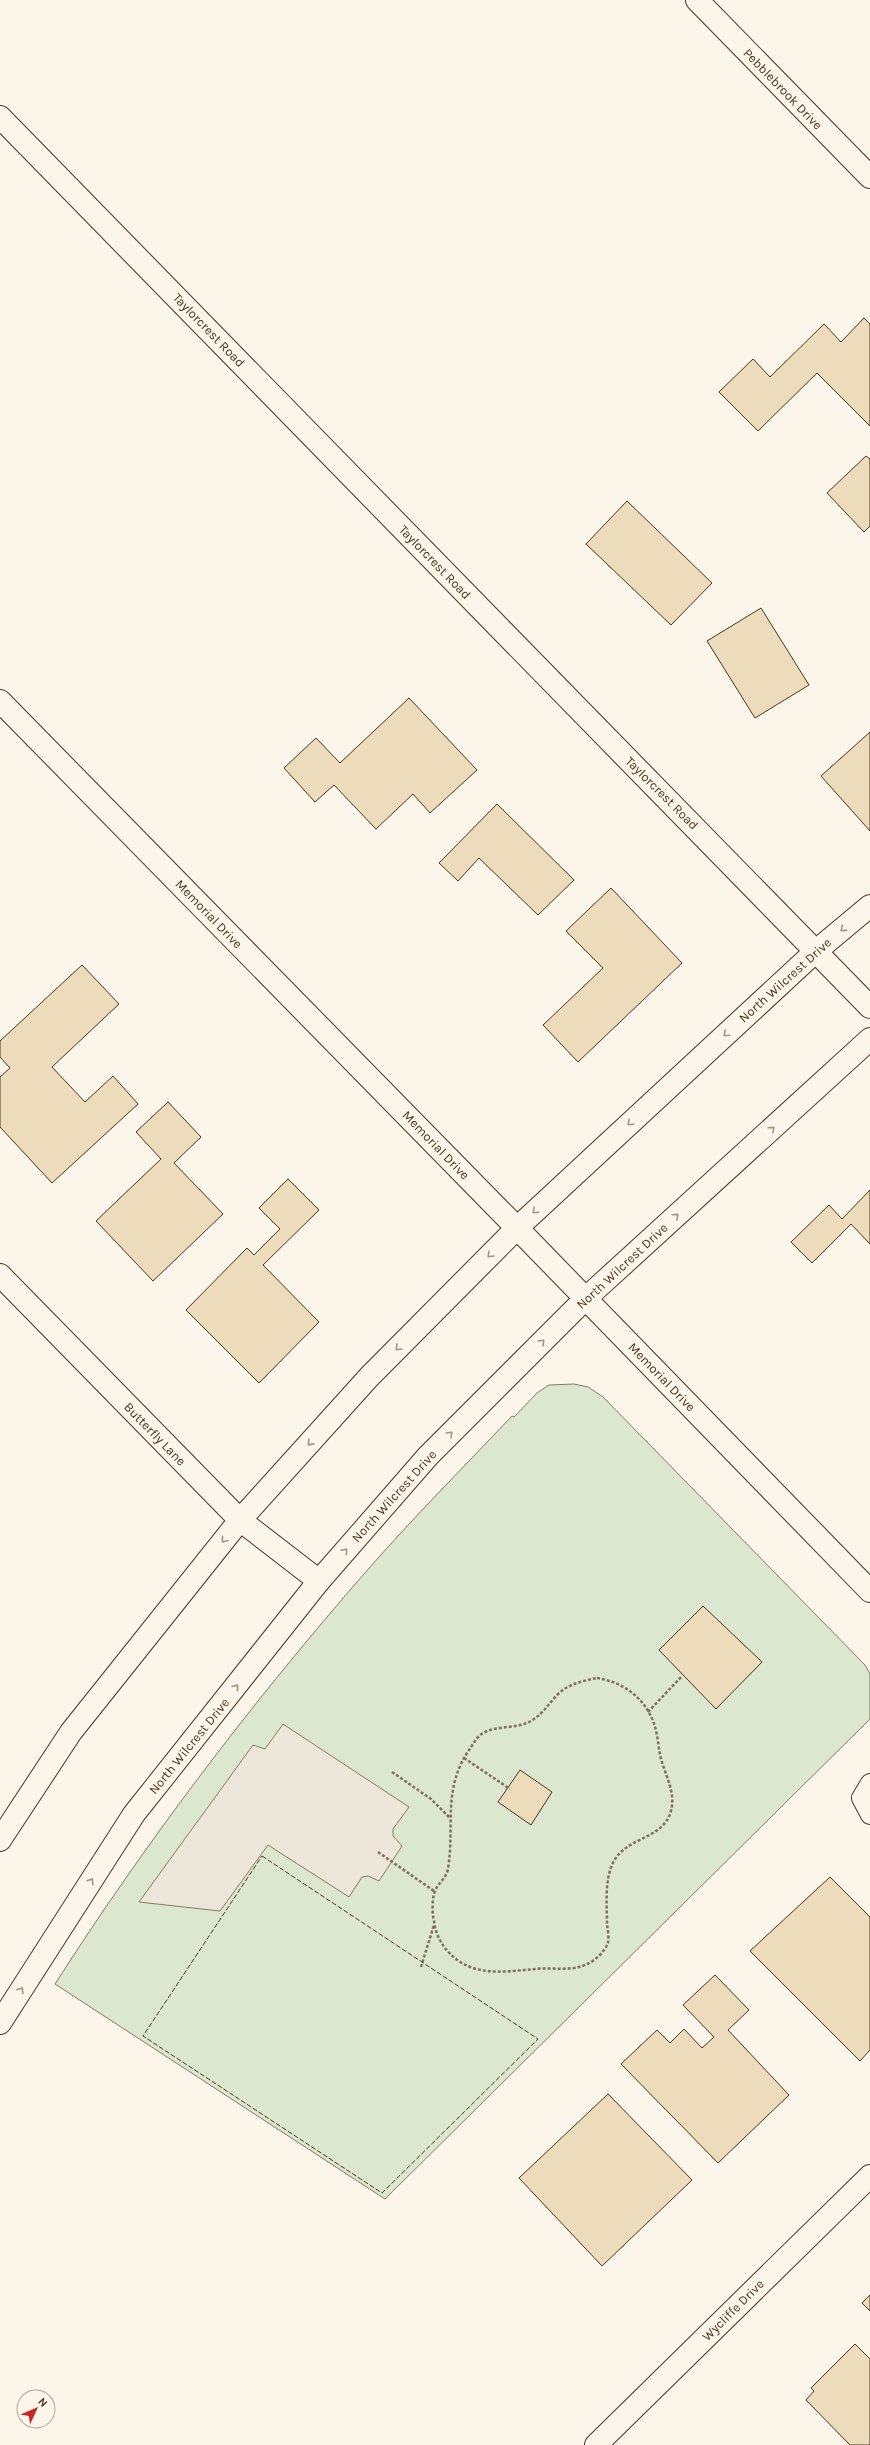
<svg xmlns="http://www.w3.org/2000/svg" width="870" height="2445" viewBox="0 0 870 2445" font-family="Karla,sans-serif">
<style>
.green{fill:#dce7d0;stroke:#887966}
.parking{fill:#ede7d9;stroke:#887966}
.building{fill:#ecdcbc;stroke:#4a3520}
.lines{fill:none;stroke-linecap:round;stroke-linejoin:round}
.lane-casing{stroke:#4a3520;stroke-width:20}
.street-casing{stroke:#4a3520;stroke-width:24}
.secondary-casing{stroke:#4a3520;stroke-width:24}
.path{stroke:#7f6f5c;stroke-width:2.5;stroke-dasharray:3 2;stroke-linecap:butt}
.lane{stroke:#fbf6e9;stroke-width:18}
.street{stroke:#fbf6e9;stroke-width:22}
.secondary{stroke:#fbf6e9;stroke-width:22}
.fence{stroke:#4a3520;stroke-width:1;stroke-dasharray:5 2;stroke-linecap:butt}
.oneway{stroke:#a29684}
.labels{text-anchor:middle;dominant-baseline:central;stroke-width:3;stroke-linejoin:round;paint-order:stroke}
.street-label{font-size:13px;fill:#4a3520;stroke:#fbf6e9}
</style>
<rect width="100%" height="100%" fill="#fbf6e9"/>
<path class="green" d="M574,1384L588,1387L603,1397L865,1665L870,1674V1719L385,2199L55,1984C146,1842 247,1709 357,1582C406,1525 460,1471 512,1416L514,1417L537,1393L549,1385Z"/>
<path class="parking" d="M283,1724L409,1807L393,1829V1836L402,1846L379,1881L368,1876L362,1877L349,1897L268,1845L220,1911L139,1902L253,1745L265,1749Z"/>
<path class="building" d="M864,318L870,324V426L817,373L758,431L719,392L753,359L770,377L824,324L841,342Z
M866,456L870,459V526L864,532L827,493Z
M627,501L712,583L671,625L586,544Z
M761,608L809,685L755,718L707,641Z
M409,698L477,770L430,813L413,794L376,829L334,785L315,802L284,768L316,738L340,763Z
M870,732V831L821,776Z
M497,804L574,880L538,915L479,858L458,881L439,863Z
M611,888L682,963L578,1062L543,1025L603,968L566,931Z
M82,965L119,1004L52,1067L85,1102L113,1076L138,1104L52,1183L0,1127V1077L10,1068L0,1057V1041Z
M168,1102L201,1137L174,1163L223,1214L153,1281L96,1221L161,1159L136,1132Z
M288,1179L319,1210L263,1265L319,1322L259,1383L186,1310L247,1248L254,1255L280,1229L259,1208Z
M870,1190V1244L851,1224L812,1263L791,1242L829,1205L842,1219Z
M703,1606L762,1662L716,1709L659,1650Z
M520,1770L552,1792L531,1825L498,1802Z
M830,1877L870,1917V2050L860,2061L750,1951Z
M715,1975L749,2010L728,2030L789,2095L718,2163L621,2064L657,2030L670,2043L684,2029L702,2048L714,2037L683,2005Z
M608,2094L692,2180L602,2266L519,2178Z
M870,2295V2311L862,2303Z
M855,2344L870,2359V2445H850L806,2400L814,2391L811,2388Z"/>
<g class="lines">
<defs>
<path id="lane" d="M870,1783L861,1798L870,1815"/>
<path id="street" d="M697,0L870,177
M0,117L870,1007
M0,1275L240,1520L319,1581
M596,2445L870,2176"/>
<path id="secondary" d="M0,701L517,1228L870,1591
M0,1840L71,1732L240,1520L369,1377L517,1228L816,951L870,906
M0,2023L134,1814L319,1581L428,1456L585,1299L870,1039"/>
</defs>
<use href="#lane" class="lane-casing"/>
<use href="#street" class="street-casing"/>
<use href="#secondary" class="secondary-casing"/>
<path class="path" d="M597,1678C622,1682 643,1696 653,1721C658,1733 658,1747 661,1759C666,1777 677,1795 670,1814C661,1839 626,1838 614,1861C604,1879 607,1905 607,1925C608,1930 609,1938 608,1943C605,1951 595,1961 587,1964C571,1972 552,1967 535,1969C511,1971 484,1976 462,1963C447,1954 436,1939 434,1921C432,1915 432,1897 435,1891C438,1883 446,1879 448,1869C455,1825 442,1790 469,1750C472,1746 475,1740 479,1736C493,1724 513,1730 529,1722C541,1716 548,1705 557,1695C568,1684 582,1681 597,1678Z
M648,1712L682,1676
M464,1758L510,1789
M392,1772L431,1799L449,1817
M378,1852L434,1891
M421,1967L434,1925"/>
<use href="#lane" class="lane"/>
<use href="#street" class="street"/>
<use href="#secondary" class="secondary"/>
<path class="fence" d="M262,1856L538,2039L382,2193L143,2036Z"/>
</g>
<defs><path id="oneway-chevron" d="M-2-3.5L2.5 0L-2 3.5" fill="none" stroke-width="1.6" stroke-linecap="round" stroke-linejoin="round"/></defs>
<g class="oneway">
<use href="#oneway-chevron" transform="translate(843 929) rotate(140)"/>
<use href="#oneway-chevron" transform="translate(726 1034) rotate(137)"/>
<use href="#oneway-chevron" transform="translate(630 1123) rotate(137)"/>
<use href="#oneway-chevron" transform="translate(772 1129) rotate(-42)"/>
<use href="#oneway-chevron" transform="translate(535 1211) rotate(137)"/>
<use href="#oneway-chevron" transform="translate(676 1216) rotate(-42)"/>
<use href="#oneway-chevron" transform="translate(490 1255) rotate(135)"/>
<use href="#oneway-chevron" transform="translate(542 1342) rotate(-45)"/>
<use href="#oneway-chevron" transform="translate(398 1348) rotate(135)"/>
<use href="#oneway-chevron" transform="translate(450 1434) rotate(-45)"/>
<use href="#oneway-chevron" transform="translate(310 1443) rotate(132)"/>
<use href="#oneway-chevron" transform="translate(224 1540) rotate(128)"/>
<use href="#oneway-chevron" transform="translate(345 1551) rotate(-49)"/>
<use href="#oneway-chevron" transform="translate(236 1687) rotate(-52)"/>
<use href="#oneway-chevron" transform="translate(91 1881) rotate(-57)"/>
<use href="#oneway-chevron" transform="translate(21 1990) rotate(-57)"/>
</g>
<g class="labels">
<g class="street-label">
<text transform="translate(783 89) rotate(46)">Pebblebrook Drive</text>
<text transform="translate(209 330) rotate(46)">Taylorcrest Road</text>
<text transform="translate(435 562) rotate(46)">Taylorcrest Road</text>
<text transform="translate(662 793) rotate(45)">Taylorcrest Road</text>
<text transform="translate(209 914) rotate(46)">Memorial Drive</text>
<text transform="translate(785 980) rotate(-42)">North Wilcrest Drive</text>
<text transform="translate(436 1145) rotate(46)">Memorial Drive</text>
<text transform="translate(622 1266) rotate(-43)">North Wilcrest Drive</text>
<text transform="translate(662 1377) rotate(46)">Memorial Drive</text>
<text transform="translate(155 1434) rotate(46)">Butterfly Lane</text>
<text transform="translate(394 1496) rotate(-48)">North Wilcrest Drive</text>
<text transform="translate(189 1746) rotate(-51)">North Wilcrest Drive</text>
<text transform="translate(733 2310) rotate(-45)">Wycliffe Drive</text>
</g>
</g>
<g transform="translate(36 2409) rotate(46)"><circle r="19" fill="#fbf6e9" stroke="#b4a999"/>
<path d="M0-3L7 15L0 10L-7 15Z" fill="#c62828"/>
<text y="-6" font-size="11" font-weight="bold" text-anchor="middle" fill="#4a3520">N</text>
</g>
</svg>
